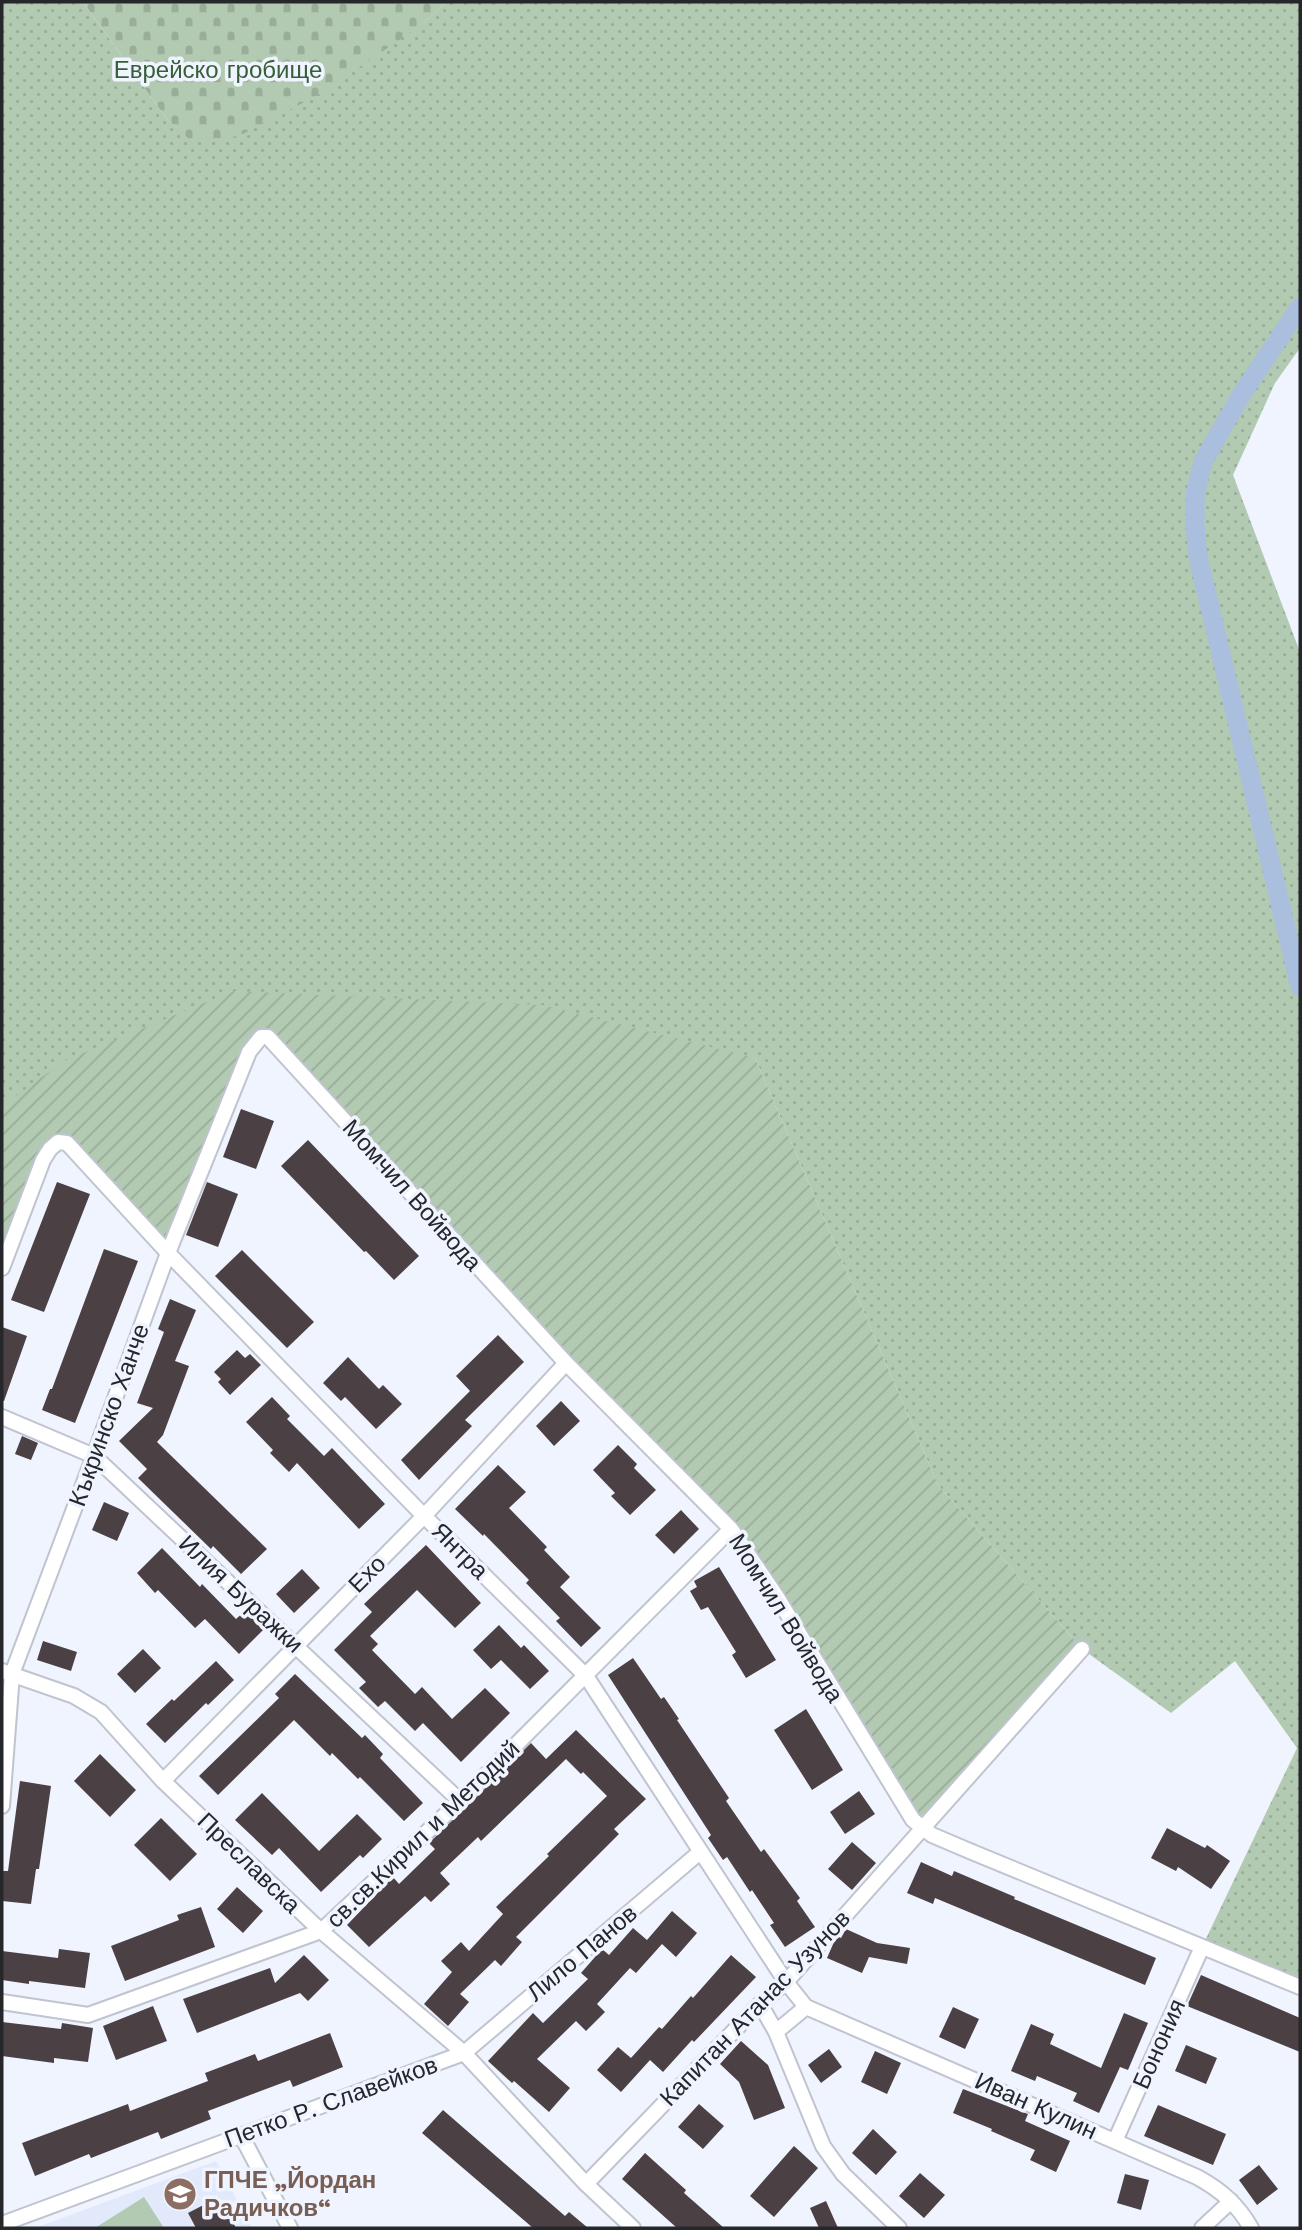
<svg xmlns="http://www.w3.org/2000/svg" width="1302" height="2230" viewBox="0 0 1302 2230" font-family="'Work Sans',sans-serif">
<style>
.built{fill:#e1e9fb}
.grass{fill:url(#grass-dots)}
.cemetery{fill:url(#cemetery-stones)}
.garden{fill:url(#garden-furrows)}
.pitch{fill:#b2c9b2}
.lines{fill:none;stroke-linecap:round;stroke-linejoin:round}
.canal{stroke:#aabfdd;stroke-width:19}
.building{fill:#4b4044}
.minor-casing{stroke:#bfc4cf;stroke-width:18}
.minor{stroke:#fff;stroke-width:14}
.labels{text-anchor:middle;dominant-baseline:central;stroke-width:7;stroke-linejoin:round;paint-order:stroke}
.park-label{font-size:24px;fill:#365f38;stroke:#eff4ff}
.street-label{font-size:24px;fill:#25272b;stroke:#eff4ff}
.education-label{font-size:24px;font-weight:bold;fill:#785e54;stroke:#eff4ff;text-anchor:start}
</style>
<defs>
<pattern id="grass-dots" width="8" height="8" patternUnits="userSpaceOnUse" patternTransform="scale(1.75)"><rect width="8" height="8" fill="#b2c9b2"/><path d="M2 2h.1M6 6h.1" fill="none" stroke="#99ad99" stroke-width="1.8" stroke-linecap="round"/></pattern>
<pattern id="cemetery-stones" width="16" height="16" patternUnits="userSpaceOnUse" patternTransform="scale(1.75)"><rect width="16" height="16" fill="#b2c9b2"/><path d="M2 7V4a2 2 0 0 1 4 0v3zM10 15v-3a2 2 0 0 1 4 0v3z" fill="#99ad99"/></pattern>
<pattern id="garden-furrows" width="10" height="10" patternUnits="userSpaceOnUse" patternTransform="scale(1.75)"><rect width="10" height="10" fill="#b2c9b2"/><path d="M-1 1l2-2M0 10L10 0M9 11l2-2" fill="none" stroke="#99ad99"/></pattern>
</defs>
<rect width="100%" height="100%" fill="#eff4ff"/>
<path class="built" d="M216,2161L252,2228H35Z"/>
<path class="grass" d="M2,2H83L166,118L192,141L424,23L446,2H1300V348L1275,383L1233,475L1300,652V1987L1202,1947L1297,1748L1235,1661L1171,1713L1082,1649L938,1485L755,1058L233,991L2,1106Z"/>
<path class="cemetery" d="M83,2H446L424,23L320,94L239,136L191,141L166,118Z"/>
<path class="garden" d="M233,991L542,1005L755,1058L938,1485L1082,1649L921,1828L754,1561L261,1037L168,1253L59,1142L2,1268V1106L64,1061Z"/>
<path class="pitch" d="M144,2197L164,2228H95Z"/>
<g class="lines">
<path class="canal" d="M1300,307L1241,395L1203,462L1195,494V526L1198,557L1300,987"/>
</g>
<path class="building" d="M241,1109L274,1121L256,1169L223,1157Z
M308,1140L419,1256L394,1280L366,1251L364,1252L281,1166Z
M57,1182L90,1194L44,1312L11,1300Z
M207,1182L238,1194L218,1247L186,1235Z
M104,1249L138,1261L75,1423L42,1410L50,1389H52Z
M242,1250L314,1322L287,1348L215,1276Z
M170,1299L196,1310L175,1361L189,1366L163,1435L157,1442L267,1549L241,1574L213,1546L211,1549L138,1478L147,1469L119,1441L153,1408L137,1403L164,1332L158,1329Z
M2,1327L27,1336L4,1401H2Z
M498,1335L524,1362L465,1420L472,1426L419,1480L401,1460L470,1391L456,1376Z
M237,1350L245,1358L250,1354L261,1365L230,1395L218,1382L221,1379L214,1372Z
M348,1357L379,1389L383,1385L402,1404L376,1429L345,1397L341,1401L323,1383Z
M272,1397L290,1416L287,1419L324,1456L332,1448L385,1504L359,1529L297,1463L289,1472L270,1453L273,1450L246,1422Z
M561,1401L580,1421L554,1446L536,1426Z
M22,1436L38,1443L31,1460L15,1454Z
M618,1445L637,1464L634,1468L656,1490L630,1515L611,1496L615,1493L593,1470Z
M498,1465L526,1492L509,1508L547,1547L544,1550L570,1577L560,1587L601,1628L581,1647L556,1621L560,1618L526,1583L529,1580L484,1534L483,1536L455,1509Z
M104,1502L129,1513L117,1541L92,1530Z
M681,1510L699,1529L674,1554L655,1535Z
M426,1545L481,1603L455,1628L417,1590L370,1636L378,1644L372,1650L415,1694L422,1687L452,1719L485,1688L510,1713L461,1762L423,1723L415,1731L385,1701L378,1707L359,1688L366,1682L334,1650L372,1612L364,1604Z
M162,1548L200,1587L202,1584L236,1619L245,1611L264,1629L239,1654L205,1619L195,1628L158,1590L155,1593L137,1573Z
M719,1567L776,1660L746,1678L732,1655L736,1652L708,1607L701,1610L690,1591L697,1587L694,1581Z
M302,1569L320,1588L294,1613L276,1594Z
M499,1625L521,1648L524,1645L549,1671L530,1689L501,1660L491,1669L473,1650Z
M43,1641L77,1652L71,1671L37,1660Z
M143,1649L161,1668L135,1693L117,1674Z
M633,1658L661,1699L664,1697L679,1719L677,1720L729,1798L726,1801L761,1852L764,1849L800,1898L797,1901L815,1927L785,1947L770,1925L774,1923L752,1890L750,1892L727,1857L723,1860L708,1838L711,1835L608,1675Z
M216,1661L234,1680L208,1705L206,1703L165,1743L146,1724L172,1699L174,1701Z
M295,1674L362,1738L365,1735L383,1754L380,1758L423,1803L404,1821L360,1777L358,1779L332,1753L330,1756L294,1720L218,1795L199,1776L279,1698L275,1694Z
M806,1709L843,1770L812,1790L774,1730Z
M576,1730L646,1799L614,1829L619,1834L516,1937L522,1942L501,1966L495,1960L460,1994L469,2002L448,2026L424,2004L452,1972L441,1961L461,1942L469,1951L503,1914L496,1907L549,1856L547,1854L607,1796L583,1772L581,1774L566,1759L481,1841L478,1837L440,1873L450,1884L431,1902L425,1896L369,1947L347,1925L393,1877L399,1884L435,1849L429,1843L531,1743L546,1759Z
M100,1754L136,1790L110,1817L74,1781Z
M20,1781L51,1786L39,1869H36L31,1904L2,1901L3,1871H8Z
M859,1791L875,1814L845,1834L830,1812Z
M262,1793L319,1851L357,1814L382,1839L363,1858L360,1855L321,1892L279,1848L272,1855L235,1820Z
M161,1818L197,1854L170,1881L134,1845Z
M1167,1828L1205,1848L1207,1845L1230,1861L1211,1889L1178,1867L1176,1871L1151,1858Z
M852,1842L876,1863L852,1890L828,1869Z
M921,1862L952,1876L954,1871L1015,1897L1014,1899L1156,1958L1145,1985L935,1898L933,1904L907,1893Z
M237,1887L263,1911L243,1933L217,1909Z
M201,1907L215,1947L125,1981L111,1946L179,1920L177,1915Z
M672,1911L697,1933L676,1957L662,1944L636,1973L630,1968L597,2004L605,2012L586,2031L576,2021L537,2059L570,2088L549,2112L514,2081L512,2083L488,2061L533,2013L543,2023L588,1979L581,1973L602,1949L609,1955L633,1928L647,1940Z
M846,1929L877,1943L910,1948L907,1964L869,1957L862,1973L827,1958L834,1942L839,1937L841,1938Z
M59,1949L90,1953L85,1988L29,1981V1984L2,1980V1951L58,1958Z
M304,1955L329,1980L308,2001L300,1993L197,2033L183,1999L270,1968L275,1983Z
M731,1955L756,1977L694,2042L692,2040L663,2072L650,2060L621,2092L597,2070L618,2047L631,2058L659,2027L662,2029L691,1996L693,1998Z
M1201,1975L1300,2018V2052L1187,2006Z
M153,2006L167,2041L116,2060L103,2026Z
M953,2007L979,2019L965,2049L939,2037Z
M1124,2013L1148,2023L1128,2070L1120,2067L1099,2113L1073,2101L1077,2093L1037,2076L1035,2081L1011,2071L1031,2024L1054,2034L1050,2044L1101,2068Z
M2,2022L61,2029L62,2023L93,2028L88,2062L54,2058V2063L2,2056Z
M330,2033L343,2067L293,2087L290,2080L208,2111L211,2119L161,2139L158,2132L91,2158L89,2154L35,2176L22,2143L128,2104L130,2111L208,2081L205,2073L255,2054L258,2061Z
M741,2041L768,2065L785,2108L754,2120L739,2082L720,2064Z
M1186,2045L1217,2058L1206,2084L1175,2071Z
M829,2049L842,2067L821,2083L808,2065Z
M875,2051L901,2063L887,2094L861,2082Z
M963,2089L1028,2114L1025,2121L1070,2141L1056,2172L1030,2160L1035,2150L991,2131L992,2129L953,2113Z
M699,2104L724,2126L703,2149L678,2127Z
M1158,2105L1226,2134L1213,2165L1144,2136Z
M443,2110L565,2216L569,2212L588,2228H533L422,2133Z
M873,2129L897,2152L876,2175L852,2153Z
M794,2146L818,2168L774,2217L750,2196Z
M645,2153L686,2190L684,2193L724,2228H677L622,2179Z
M1259,2165L1278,2189L1257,2205L1239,2180Z
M920,2173L945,2195L924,2218L899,2196Z
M1125,2174L1149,2180L1141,2210L1117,2203Z
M219,2197L236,2228H196L188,2213Z
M826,2201L838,2228H819L810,2208Z"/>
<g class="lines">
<defs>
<path id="minor" d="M2,1268L43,1160L50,1149L58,1142L67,1143L168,1253L424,1516L586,1676L786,1982L806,2007L1197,2177C1221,2190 1238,2205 1251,2228
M2,1417L94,1456L460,1801
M2,1671L74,1696L101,1712L163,1781L321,1931L464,2053L586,2184L633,2228
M163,1781L424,1516L566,1363
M2,1806L12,1674L94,1456L168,1253L249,1052L261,1037H268L566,1363L731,1529L777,1597L913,1820L932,1835L972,1852L1300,1987
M2,2002L88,2015L321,1931L460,1801L731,1529
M760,2004L776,2032L823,2146L843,2174L899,2228
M776,2032L806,2007
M241,2135L290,2228
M1115,2141L1202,1947
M586,2184L760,2004L786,1982L1082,1649
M2,2224L464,2053L700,1852
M1202,2228L1231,2201"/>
</defs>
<use href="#minor" class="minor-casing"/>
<use href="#minor" class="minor"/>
</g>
<defs>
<symbol id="school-disc" viewBox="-11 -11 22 22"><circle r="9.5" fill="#8d6e63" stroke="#eff4ff"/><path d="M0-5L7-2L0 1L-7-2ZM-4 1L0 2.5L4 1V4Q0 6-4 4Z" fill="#fff"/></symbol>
</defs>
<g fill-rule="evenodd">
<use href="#school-disc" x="161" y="2175" width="38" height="38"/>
</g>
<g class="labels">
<g class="park-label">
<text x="218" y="70">Еврейско гробище</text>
</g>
<g class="street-label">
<text transform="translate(412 1195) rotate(48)">Момчил Войвода</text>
<text transform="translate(109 1415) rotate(-70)">Къкринско Ханче</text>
<text transform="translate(460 1551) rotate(45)">Янтра</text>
<text transform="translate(367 1574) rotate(-45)">Ехо</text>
<text transform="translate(241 1594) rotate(43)">Илия Буражки</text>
<text transform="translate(786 1618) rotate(58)">Момчил Войвода</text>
<text transform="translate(423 1834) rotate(-44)">св.св.Кирил и Методий</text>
<text transform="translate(249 1863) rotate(44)">Преславска</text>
<text transform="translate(582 1953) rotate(-40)">Лило Панов</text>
<text transform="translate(755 2008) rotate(-46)">Капитан Атанас Узунов</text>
<text transform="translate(1159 2044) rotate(-66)">Бонония</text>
<text transform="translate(331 2102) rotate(-20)">Петко Р. Славейков</text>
<text transform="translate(1036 2106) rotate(24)">Иван Кулин</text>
</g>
<g class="education-label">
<text x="204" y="2180">ГПЧЕ „Йордан<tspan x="204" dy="28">Радичков“</tspan></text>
</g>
</g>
<rect width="1302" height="2230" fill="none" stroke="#25272b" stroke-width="7"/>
</svg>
